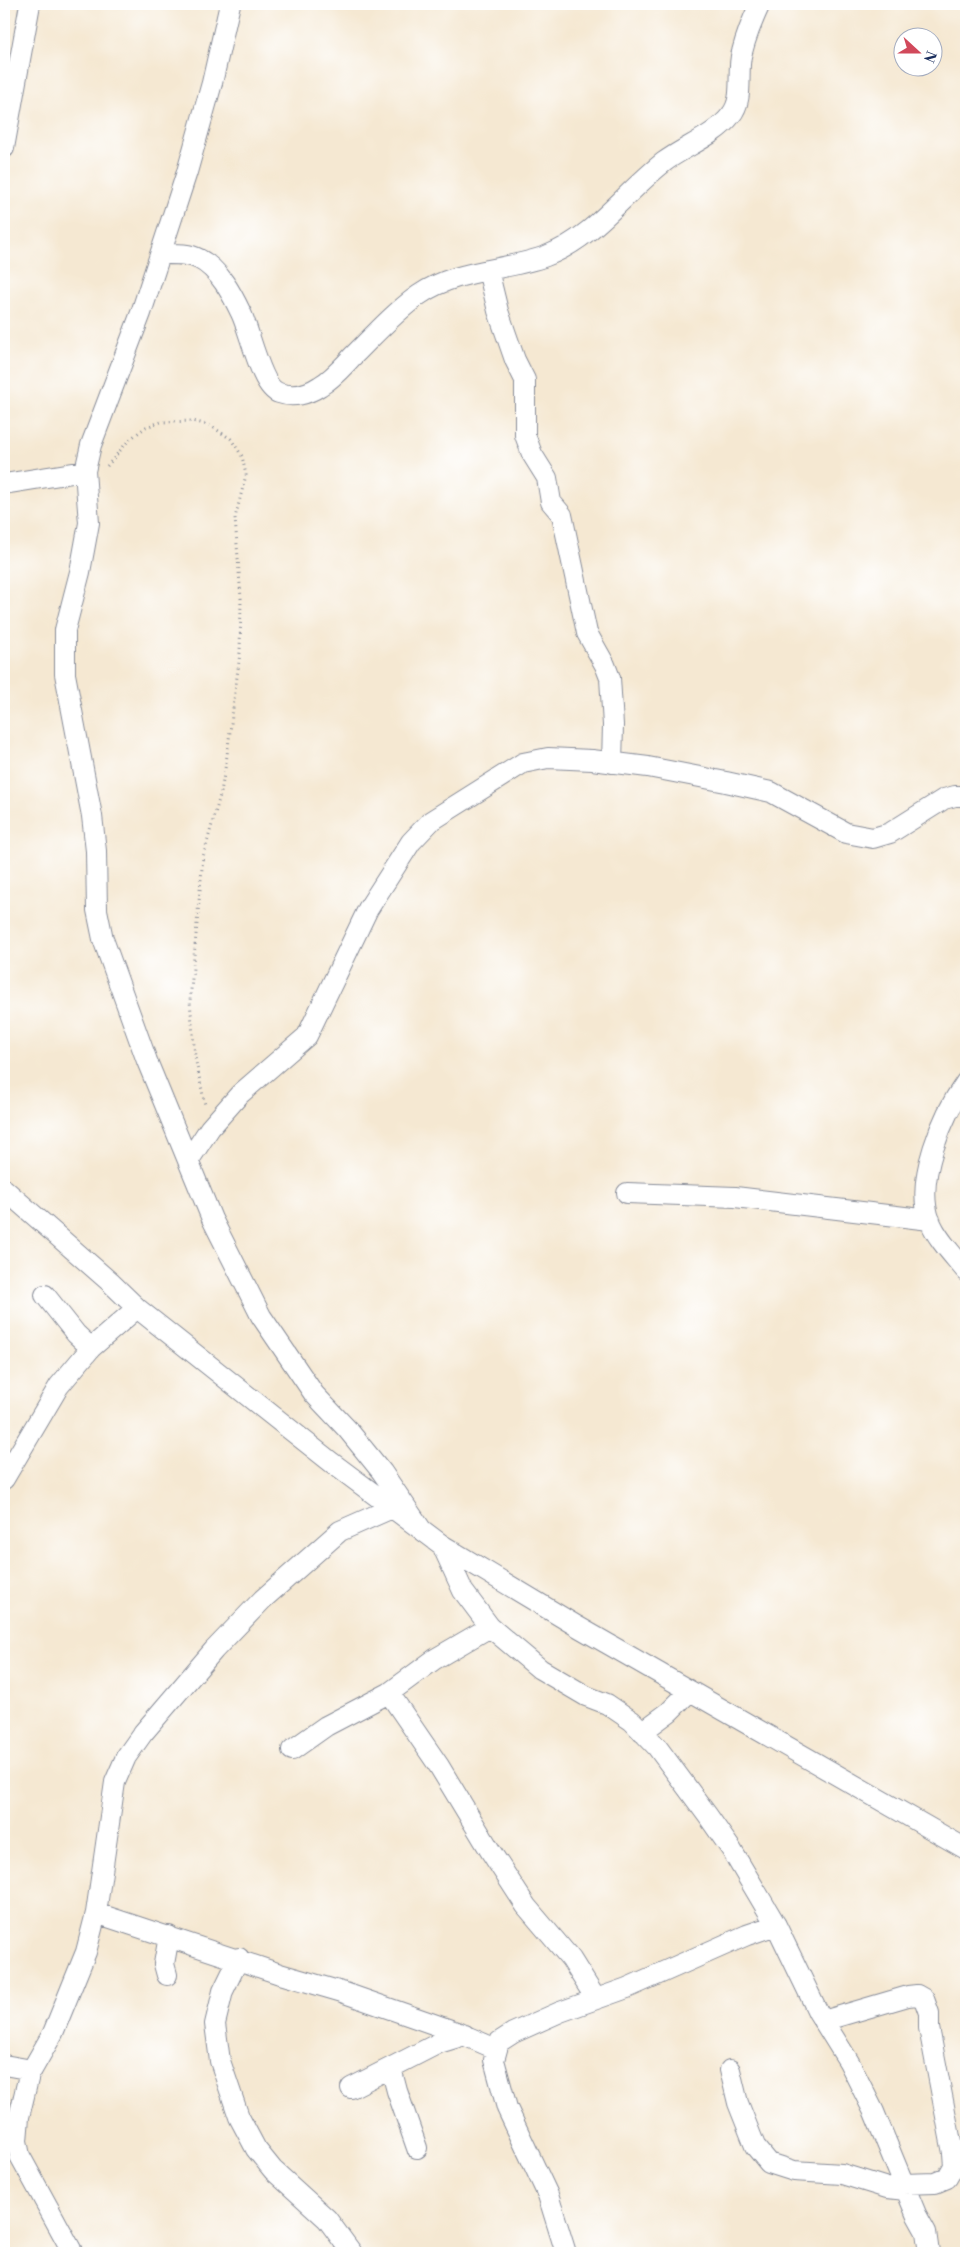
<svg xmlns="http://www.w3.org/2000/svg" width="970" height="2257" viewBox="0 0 970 2257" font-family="'Libre Bodoni',serif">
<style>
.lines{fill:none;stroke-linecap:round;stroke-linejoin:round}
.minor-casing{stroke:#888c98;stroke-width:22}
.path{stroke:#888c98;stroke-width:3;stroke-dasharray:1 4;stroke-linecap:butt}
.minor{stroke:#fff;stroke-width:20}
</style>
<rect width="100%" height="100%" fill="#fff"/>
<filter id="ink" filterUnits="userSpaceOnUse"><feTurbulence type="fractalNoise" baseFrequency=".02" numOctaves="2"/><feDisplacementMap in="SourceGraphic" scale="10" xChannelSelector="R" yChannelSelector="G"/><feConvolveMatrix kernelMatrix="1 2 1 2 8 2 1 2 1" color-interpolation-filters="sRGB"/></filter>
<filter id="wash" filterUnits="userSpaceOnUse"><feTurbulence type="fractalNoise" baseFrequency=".0096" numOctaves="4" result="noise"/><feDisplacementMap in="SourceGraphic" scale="20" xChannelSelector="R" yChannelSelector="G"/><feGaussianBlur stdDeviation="1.12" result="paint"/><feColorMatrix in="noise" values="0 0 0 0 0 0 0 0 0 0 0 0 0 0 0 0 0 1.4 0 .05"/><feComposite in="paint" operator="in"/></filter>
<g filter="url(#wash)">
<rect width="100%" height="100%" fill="#f5e8d2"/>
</g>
<g filter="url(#ink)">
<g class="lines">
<defs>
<path id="minor" d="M230,4L212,83L187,172L141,313L91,445L85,471L89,523L80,572L65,630V674L92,816L96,851L97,910L103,939L147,1061L212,1219L261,1316L314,1394L348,1430L382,1472L421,1529
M4,148L30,4
M161,254C174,254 188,253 199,259C219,269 232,294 241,313C250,331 261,388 279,393C293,398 308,394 320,386C334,378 344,365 355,354C375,334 396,311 419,295C456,269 505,271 546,256C594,238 624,193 664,162C684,147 716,135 731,115C745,98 736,72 742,52C746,36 753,19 760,4
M488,270L498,311L515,360L525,380V435L532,454L547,478L551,502L562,515L587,633L605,665L610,678L613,725L612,763
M4,484L85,471
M966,1082C943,1114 914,1181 930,1221C937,1239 954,1256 966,1271
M189,1160L210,1128L240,1094L307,1036L368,909L411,842L431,821L523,763L548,758L592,760L648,767L726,782L771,792L846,833L873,838L890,833L944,799L955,796H966
M4,1189L110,1282L137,1308L331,1462L442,1545L575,1625L966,1849
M627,1193L735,1197L930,1220
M45,1295L76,1334L91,1348
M4,1479L59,1386L91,1348L137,1308
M442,1545L463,1591L490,1627L540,1669L586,1696L607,1704L632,1721L657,1747L708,1816L731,1849L776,1925L818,2012L849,2062L874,2112L916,2214L926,2232L929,2253
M389,1693L439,1766L491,1852L526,1906L571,1959L596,1999
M642,1732L669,1712L689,1692
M292,1750L326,1726L389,1693L435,1659L490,1627
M96,1913L280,1974L342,1992L459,2033L496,2049
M239,1958L223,1991L215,2024L220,2061L239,2117L256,2149L273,2170L327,2219L352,2253
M167,1975L164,1964L169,1936
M823,2021L908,1996L917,1995L924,1999L929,2013V2028L953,2153L954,2166L947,2178L935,2183L903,2184
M4,2065L32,2070
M391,2068L397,2091L417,2148
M730,2070L738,2103L755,2146L769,2163L794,2171L842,2174L887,2188L906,2190
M351,2088L439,2043L465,2035
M73,2253L20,2156L17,2141L19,2117L29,2075L53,2033L86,1952L96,1913L115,1782L126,1757L143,1733L214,1650L263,1599L340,1531L392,1508
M566,2253L548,2195L507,2108L494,2060L499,2042L513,2033L560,2012L627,1988L747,1935L776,1925"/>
</defs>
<use href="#minor" class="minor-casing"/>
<path class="path" d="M107,466L129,440L146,427L161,422L193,421L211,426L231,439L242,456L246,475L235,518L241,598L240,653L226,763L221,792L203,857L190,1001L195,1057L205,1105"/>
<use href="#minor" class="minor"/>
</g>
</g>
<rect width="970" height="2257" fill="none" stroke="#fff" stroke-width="20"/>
<g transform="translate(918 52) rotate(111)"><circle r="24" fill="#ffffff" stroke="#a4acbf"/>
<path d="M0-4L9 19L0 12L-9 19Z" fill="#d1495b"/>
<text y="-8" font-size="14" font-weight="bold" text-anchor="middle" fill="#1b2f5e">N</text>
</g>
</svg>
